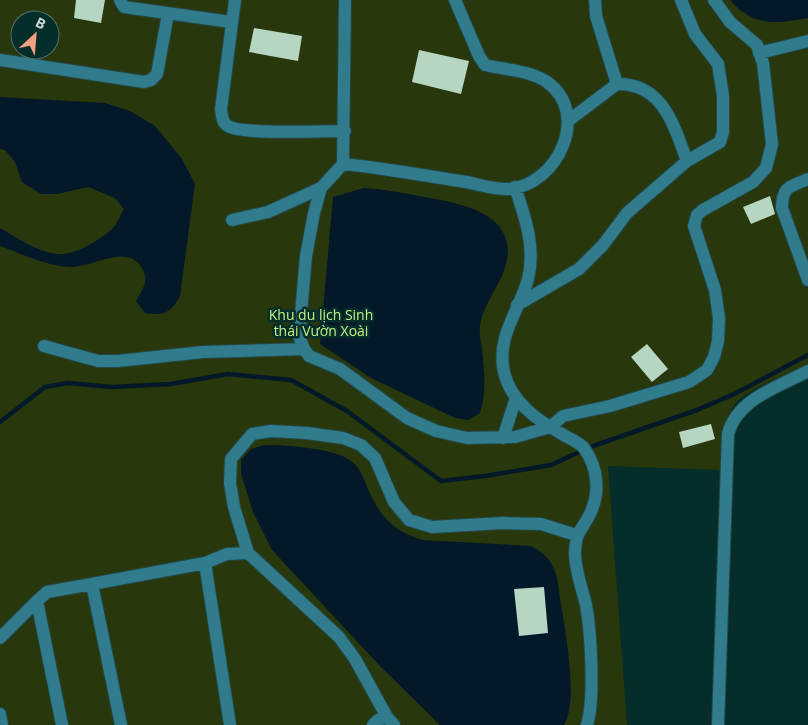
<svg xmlns="http://www.w3.org/2000/svg" width="808" height="725" viewBox="0 0 808 725" font-family="'Open Sans',sans-serif">
<style>
.green{fill:#28370c;fill-rule:evenodd}
.water{fill:#031929}
.lines{fill:none;stroke-linecap:round;stroke-linejoin:round}
.stream{stroke:#031929;stroke-width:4.5}
.building{fill:#b7d6c1}
.minor-casing{stroke:#244845;stroke-width:14}
.minor{stroke:#307b8c;stroke-width:12}
.labels{text-anchor:middle;dominant-baseline:central;stroke-width:5;stroke-linejoin:round;paint-order:stroke}
.park-label{font-size:14px;fill:#c6ef85;stroke:#052d29}
</style>
<rect width="100%" height="100%" fill="#052d29"/>
<path class="green" d="M0,0H808V364C791,372 746,390 736,403C722,422 721,448 720,470L608,466L627,725H0ZM20,20H50V50H20Z"/>
<path class="water" d="M730,0H808V18C776,24 753,27 730,0Z
M0,97L105,103L130,111L155,126L182,159L195,184L180,296C171,313 164,316 145,313L136,301C142,291 149,281 143,270C129,241 93,268 70,267C46,266 22,254 0,246V228C17,238 36,251 56,254C75,256 98,241 112,229C117,224 120,215 124,209L115,198L88,187L57,194H41L22,182L15,162L5,150L0,149Z
M364,188C384,189 404,193 424,197C459,203 519,213 506,264C501,285 483,304 480,326C479,334 481,342 482,349C484,371 487,392 480,413L469,420L455,418L371,378L320,344L333,197Z
M265,445C285,445 335,448 351,461C360,467 363,477 367,487C380,516 392,531 423,540L531,546C546,554 552,561 557,577C561,612 581,696 564,725H440L379,665L272,550L253,512L241,474V460L251,449Z"/>
<g class="lines">
<path class="stream" d="M0,422L45,387L68,383L112,387L171,384L228,374L291,380L347,411L441,481L485,476L551,465L590,447L697,410L734,394L808,355"/>
</g>
<path class="building" d="M76,0H105L101,23L74,18Z
M254,28L302,36L298,61L249,52Z
M419,50L469,61L461,94L412,82Z
M770,196L775,214L751,224L743,207Z
M647,344L668,369L652,382L631,357Z
M711,424L715,439L683,448L679,432Z
M544,587L548,633L519,636L514,589Z"/>
<g class="lines">
<defs>
<path id="minor" d="M120,0L124,7L231,22
M235,0L221,109C222,116 222,123 228,126C243,135 324,131 345,131
M345,0L343,164L321,188L314,213L306,256L299,336L304,349L309,356L340,369L407,418L436,431L467,438L515,437L550,427L563,416L610,406L689,382L707,370L714,357L718,341L719,318L715,290L694,226L697,215L703,210L753,182L766,168L772,144L763,63L757,45L730,22L714,0
M759,53L808,41
M0,60L144,82L151,80L157,74L168,14
M617,84C663,83 674,126 687,161
M568,121L617,84L596,16L595,0
M343,164C383,168 421,175 460,181C475,183 494,190 509,189C558,185 591,113 547,82C529,70 506,70 485,65L479,56L455,0
M808,179C790,187 782,186 782,208L808,280
M515,187C525,217 536,248 528,279C519,312 496,336 504,372C511,402 537,420 562,434C568,438 579,442 584,448C598,468 601,493 589,516C580,533 576,531 575,553C575,570 582,588 586,605C591,632 595,699 587,725
M232,220L268,212L321,188
M517,305L579,269L603,245L627,213L687,161L720,142L723,132V96L718,64L695,34L681,0
M44,346L98,361H118L203,352L304,349
M503,438L516,398
M248,553L234,507L230,483L231,459L252,434L271,431L307,433L343,438L361,445L375,458L394,502L409,520L432,527L503,523L541,524L576,535
M205,563L230,725
M92,584L205,563L227,554L248,553L339,637L355,659L387,717
M0,638L37,601
M0,714L2,725
M62,725L37,601L47,592L92,584L121,725
M373,725L378,720L387,717L394,725
M718,725L728,434C737,399 778,387 808,371"/>
</defs>
<use href="#minor" class="minor-casing"/>
<use href="#minor" class="minor"/>
</g>
<g class="labels">
<g class="park-label">
<text x="321" y="314">Khu du lịch Sinh<tspan x="321" dy="16">thái Vườn Xoài</tspan></text>
</g>
</g>
<g transform="translate(35 35) rotate(26)"><circle r="24" fill="#052d29" stroke="#51716e"/>
<path d="M0-4L9 19L0 12L-9 19Z" fill="#f39f84"/>
<text y="-8" font-size="14" font-weight="bold" text-anchor="middle" fill="#c4d8d5">B</text>
</g>
</svg>
